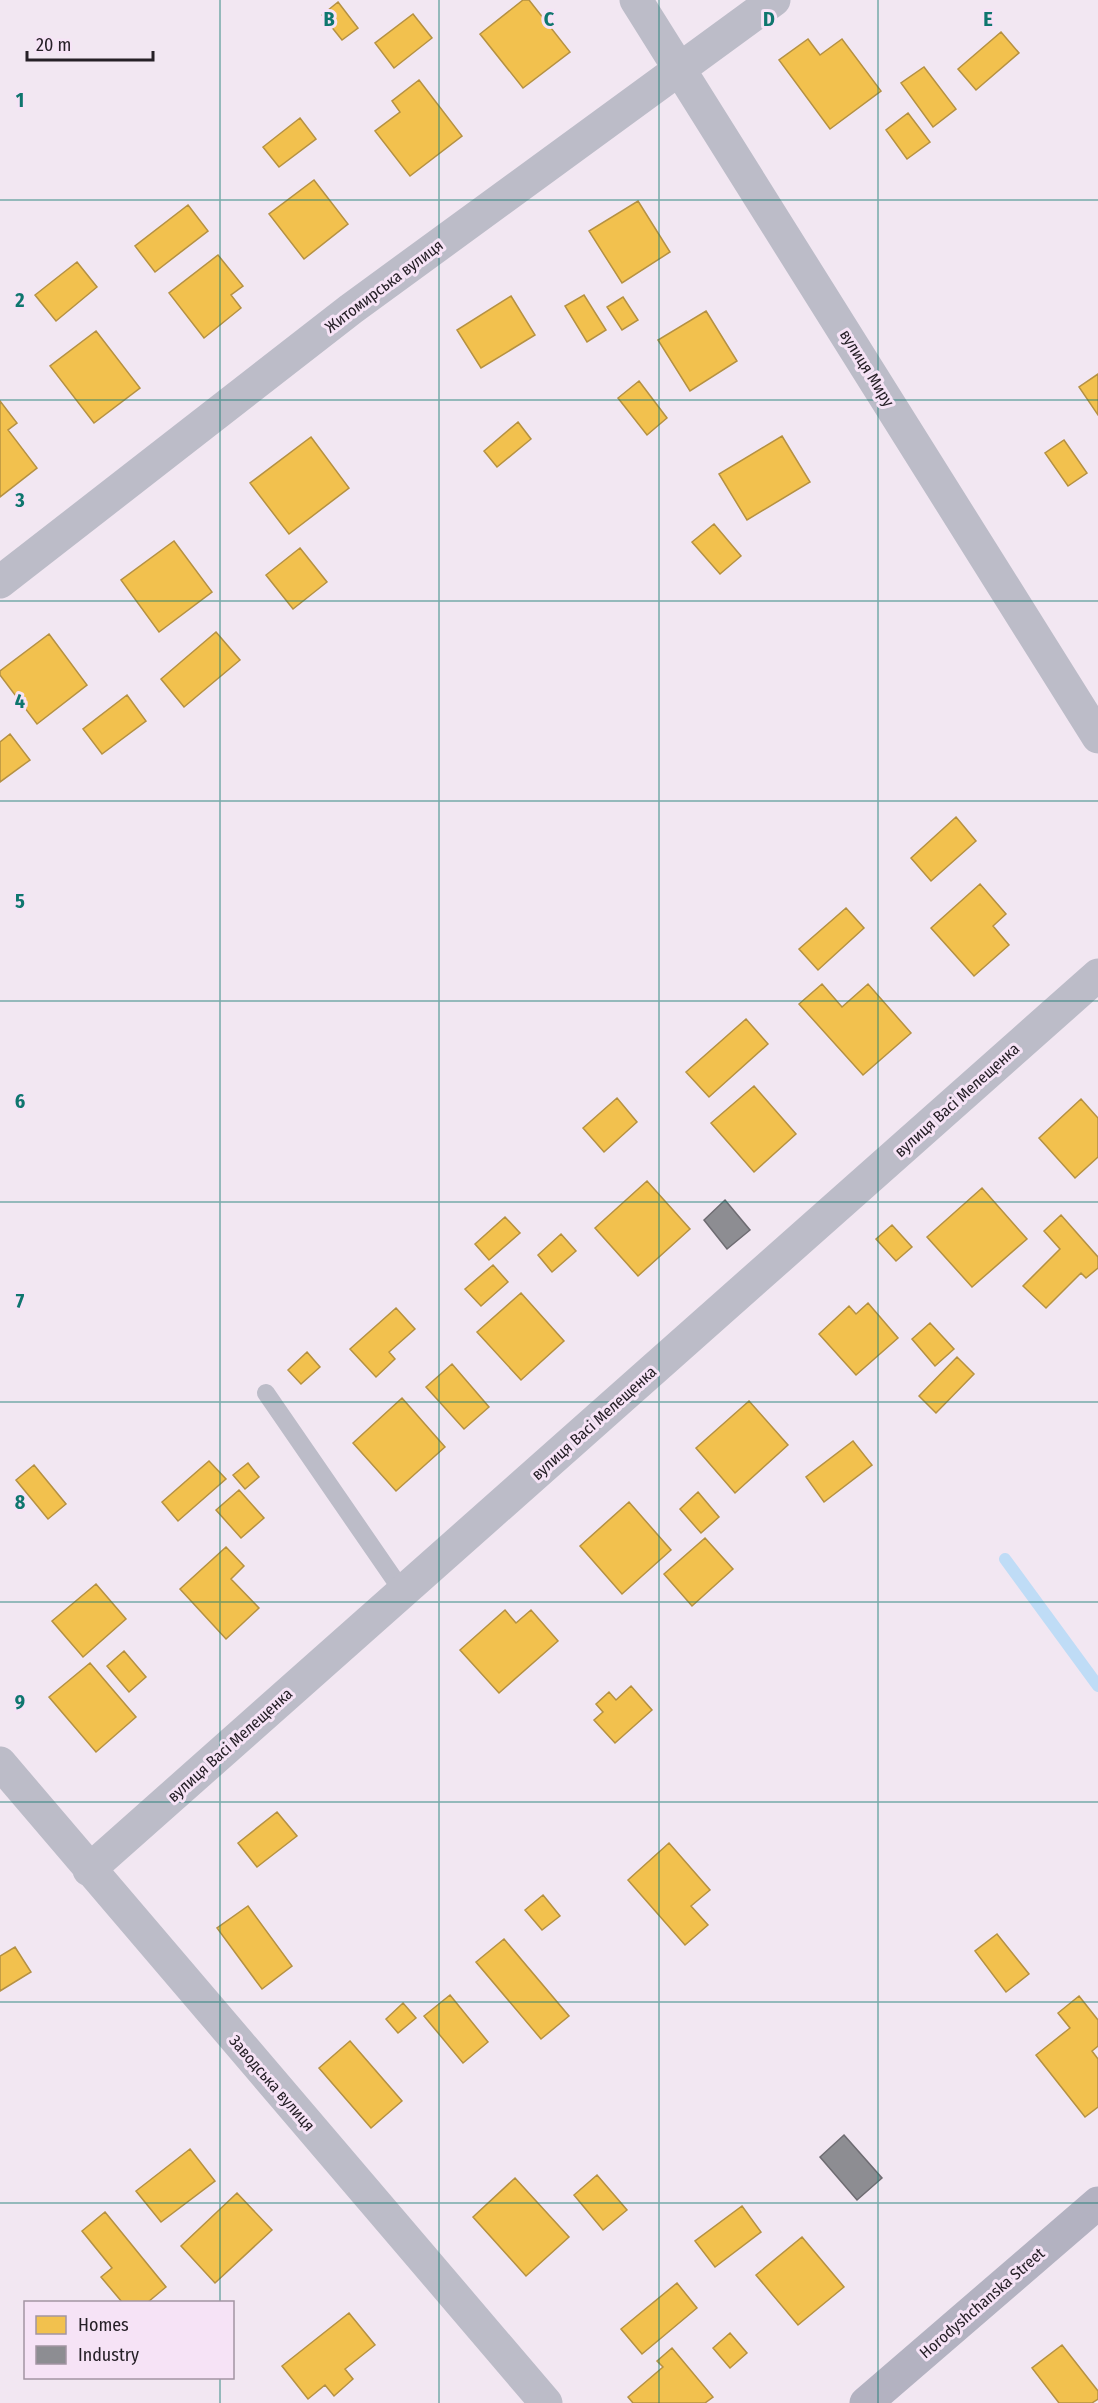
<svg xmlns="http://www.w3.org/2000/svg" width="1098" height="2403" viewBox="0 0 1098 2403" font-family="'Fira Sans Condensed',sans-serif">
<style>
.homes{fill:#f2c14e;stroke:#b59142;stroke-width:1.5}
.industry{fill:#8d8d92;stroke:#6e6c72;stroke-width:1.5}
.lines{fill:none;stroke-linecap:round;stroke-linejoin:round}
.stream{stroke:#bfdcf6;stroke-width:12}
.lane{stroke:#bcbcc8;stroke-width:18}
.street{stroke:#bcbcc8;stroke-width:33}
.secondary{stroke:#b3b2c1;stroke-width:33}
.grid{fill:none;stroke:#0f766e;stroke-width:1.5;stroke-opacity:0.55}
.labels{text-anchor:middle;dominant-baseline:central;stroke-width:6;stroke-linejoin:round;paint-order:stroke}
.street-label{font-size:16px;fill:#262027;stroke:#f6e3f6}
.grid-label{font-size:20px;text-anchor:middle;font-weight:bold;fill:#0f766e;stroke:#f6e3f6;stroke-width:6;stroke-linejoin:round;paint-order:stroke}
</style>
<rect width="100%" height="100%" fill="#f2e7f2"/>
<path class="homes" d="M523,0H529L570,52L523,88L480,34Z
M338,2L358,28L342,40L322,15Z
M413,14L432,38L394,68L375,43Z
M1001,32L1019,53L976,90L958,69Z
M808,39L820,55L842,39L881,91L830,129L779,60Z
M924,67L956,109L933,127L901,83Z
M419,80L462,136L410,176L375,131L400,112L392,101Z
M908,113L930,142L907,159L886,130Z
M300,118L316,139L279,167L263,147Z
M314,180L348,224L304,259L269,214Z
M638,201L670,252L622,283L589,231Z
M188,205L208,231L155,272L135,246Z
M218,255L243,286L231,295L241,308L204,338L169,293Z
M77,262L97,287L56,321L35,295Z
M584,295L606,330L587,342L565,306Z
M511,296L535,335L481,368L457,330Z
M623,297L638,320L622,330L607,307Z
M706,311L737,361L690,391L658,340Z
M96,331L140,388L94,423L50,366Z
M1098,374V415L1079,387Z
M639,381L667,418L647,435L618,398Z
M0,401L17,423L8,430L37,468L0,497Z
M518,422L531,439L497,467L484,451Z
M782,436L810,482L747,520L719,474Z
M311,437L349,488L289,534L250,483Z
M1064,440L1087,473L1068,486L1045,453Z
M714,524L741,556L720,574L692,542Z
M174,541L212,592L159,632L121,580Z
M300,548L327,582L293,609L266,575Z
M216,632L240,660L184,707L161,679Z
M49,634L87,685L37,724L0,675V671Z
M127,695L146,721L102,754L83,729Z
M10,734L30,760L0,782V742Z
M956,817L976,841L931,881L911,858Z
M980,884L1006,914L993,926L1009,945L974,976L931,928Z
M846,908L864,928L818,970L799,949Z
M822,984L842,1007L868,984L911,1033L863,1075L799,1004Z
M746,1019L768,1044L709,1097L686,1072Z
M754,1086L796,1134L754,1172L711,1123Z
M617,1098L637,1122L604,1152L583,1128Z
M1081,1099L1098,1118V1157L1075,1178L1039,1138Z
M647,1181L690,1229L638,1276L595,1228Z
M982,1188L1027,1239L972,1287L927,1237Z
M1061,1215L1098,1257V1268L1086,1278L1081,1273L1046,1308L1023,1286L1060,1249L1044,1231Z
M505,1217L520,1233L489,1260L475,1244Z
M892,1225L912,1247L896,1261L876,1239Z
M561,1234L576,1251L552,1272L538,1255Z
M493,1265L508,1282L481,1306L465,1289Z
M521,1293L564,1341L521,1380L477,1332Z
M868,1303L898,1338L856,1375L819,1334L849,1306L856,1314Z
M396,1308L415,1329L389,1352L395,1359L376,1377L350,1349Z
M930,1323L954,1349L935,1366L912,1339Z
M307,1352L320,1367L301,1384L288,1370Z
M957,1357L974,1374L936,1413L919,1396Z
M452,1364L489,1407L464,1429L426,1387Z
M402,1398L445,1447L396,1491L353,1443Z
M749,1401L788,1445L735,1493L696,1448Z
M853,1441L872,1465L824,1502L806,1477Z
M209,1461L226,1479L178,1521L162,1502Z
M248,1463L259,1477L245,1489L233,1475Z
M34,1465L66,1504L48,1519L16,1480Z
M239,1490L264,1518L241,1538L216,1510Z
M698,1492L719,1517L701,1533L680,1509Z
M629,1502L671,1550L622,1594L580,1546Z
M705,1538L733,1569L692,1606L664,1574Z
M226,1547L244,1566L231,1579L259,1608L226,1639L180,1589Z
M96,1584L126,1619L83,1657L52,1621Z
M505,1610L516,1623L531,1610L558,1641L499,1693L460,1650Z
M124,1651L146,1677L129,1692L107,1666Z
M90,1663L136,1717L96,1752L49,1697Z
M631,1686L652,1710L615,1743L594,1720L603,1712L596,1704L609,1692L616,1700Z
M277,1812L297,1836L257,1867L238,1843Z
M669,1843L710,1890L691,1906L708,1925L685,1945L628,1880Z
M543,1895L560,1916L542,1930L525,1910Z
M248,1906L292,1966L262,1989L217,1928Z
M997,1934L1029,1974L1006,1992L975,1951Z
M504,1939L569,2016L541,2039L476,1962Z
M15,1947L31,1972L0,1991V1956Z
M450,1995L488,2042L463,2063L424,2016Z
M1079,1996L1098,2020V2046L1092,2051L1098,2059V2107L1085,2117L1036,2055L1070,2028L1058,2013Z
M403,2003L416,2018L398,2033L386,2019Z
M350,2041L402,2101L371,2128L319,2068Z
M190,2149L215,2181L161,2222L136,2191Z
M597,2175L627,2210L603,2230L574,2195Z
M515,2178L569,2237L526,2276L473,2217Z
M237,2193L272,2230L215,2283L181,2246Z
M742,2206L761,2232L715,2267L695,2241Z
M105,2212L166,2287L148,2302H122L101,2277L112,2268L82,2231Z
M802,2237L844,2287L798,2325L756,2275Z
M677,2283L697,2308L642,2354L621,2329Z
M349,2313L375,2345L345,2369L353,2379L334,2396L325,2385L308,2399L282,2366Z
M730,2333L747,2353L730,2368L713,2348Z
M1062,2345L1098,2391V2399L1092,2403H1059L1032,2368Z
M672,2348L713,2397L705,2403H633L628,2397L663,2367L657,2361Z"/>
<path class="industry" d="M725,1200L750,1230L727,1249L704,1220Z
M844,2135L882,2178L857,2200L820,2157Z"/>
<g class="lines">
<path class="stream" d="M1005,1559L1098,1686"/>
<path class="lane" d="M266,1393L403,1592"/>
<path class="street" d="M636,0L1098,737
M0,582L351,309L774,0
M0,1763L546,2403
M89,1870L1098,975"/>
<path class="secondary" d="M866,2403L1098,2203"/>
</g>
<path class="grid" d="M220,0V2302M439,0V2403M659,0V2403M878,0V2403M0,200H1098M0,400H1098M0,601H1098M0,801H1098M0,1001H1098M0,1202H1098M0,1402H1098M0,1602H1098M0,1802H1098M0,2002H1098M0,2203H1098M220,2378V2403"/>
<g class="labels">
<g class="street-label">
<text transform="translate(384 286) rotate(-37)">Житомирська вулиця</text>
<text transform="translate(867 368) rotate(58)">вулиця Миру</text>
<text transform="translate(957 1100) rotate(-42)">вулиця Васі Мелещенка</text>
<text transform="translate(594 1423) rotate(-42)">вулиця Васі Мелещенка</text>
<text transform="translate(230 1745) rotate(-42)">вулиця Васі Мелещенка</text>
<text transform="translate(272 2083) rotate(49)">Заводська вулиця</text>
<text transform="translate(982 2303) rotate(-41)">Horodyshchanska Street</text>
</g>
</g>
<g class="grid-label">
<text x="329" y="26">B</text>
<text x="549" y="26">C</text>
<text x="769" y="26">D</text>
<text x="988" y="26">E</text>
<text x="20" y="107">1</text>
<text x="20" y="307">2</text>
<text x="20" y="507">3</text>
<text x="20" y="708">4</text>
<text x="20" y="908">5</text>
<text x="20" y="1108">6</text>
<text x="20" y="1308">7</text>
<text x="20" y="1509">8</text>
<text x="20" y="1709">9</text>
</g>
<rect x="24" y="2301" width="210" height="78" fill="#f6e3f6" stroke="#a395a3" stroke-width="1.5"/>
<rect x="36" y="2316" width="30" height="18" fill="#f2c14e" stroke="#a395a3" stroke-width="1.5"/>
<text x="78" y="2331" font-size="18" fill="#262027">Homes</text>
<rect x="36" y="2346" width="30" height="18" fill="#8d8d92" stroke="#a395a3" stroke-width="1.5"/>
<text x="78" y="2361" font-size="18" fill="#262027">Industry</text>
<path d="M27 51v9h126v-9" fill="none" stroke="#262027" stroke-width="3"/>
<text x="36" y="51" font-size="18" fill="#262027" stroke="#f6e3f6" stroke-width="4.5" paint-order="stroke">20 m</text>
</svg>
